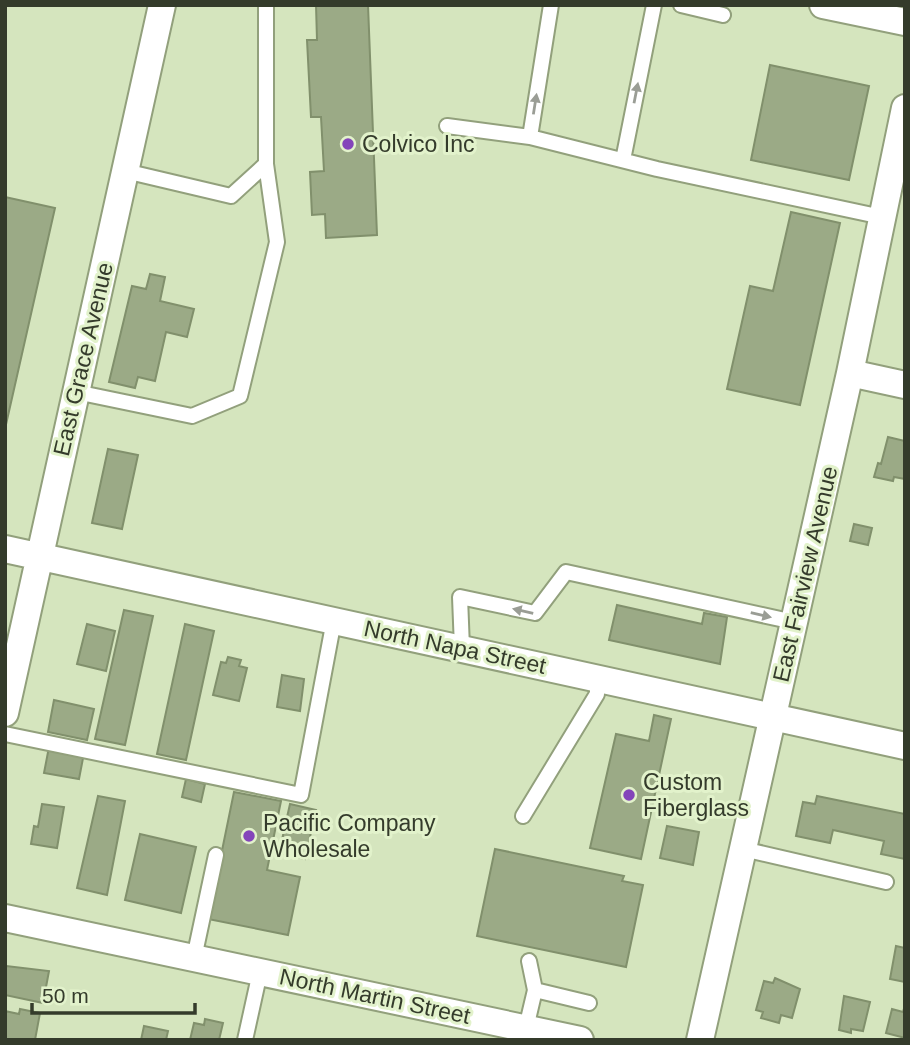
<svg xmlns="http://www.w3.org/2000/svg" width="910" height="1045" viewBox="0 0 910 1045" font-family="Helvetica,sans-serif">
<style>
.building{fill:#9baa86;stroke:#81906c;stroke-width:2}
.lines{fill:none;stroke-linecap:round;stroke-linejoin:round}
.lane-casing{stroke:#92a07c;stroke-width:18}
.street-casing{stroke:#92a07c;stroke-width:30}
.lane{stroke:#fff;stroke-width:14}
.street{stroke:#fff;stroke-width:26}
.oneway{fill:#9a9d95}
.poi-dot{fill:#8445ba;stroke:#e2f2cb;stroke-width:2.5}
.labels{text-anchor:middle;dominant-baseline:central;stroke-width:6;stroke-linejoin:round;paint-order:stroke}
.poi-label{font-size:23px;fill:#343b2b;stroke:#e2f2cb;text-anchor:start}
.street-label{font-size:23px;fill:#343b2b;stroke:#e2f2cb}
</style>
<rect width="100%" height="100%" fill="#d5e5be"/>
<path class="building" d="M316,5H368L377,235L326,238L325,214L312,215L310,172L324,171L321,117H311L307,40H317Z
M770,65L869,86L849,180L751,160Z
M5,197L55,208L5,429Z
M791,212L840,223L800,405L727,389L750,286L773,291Z
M150,274L165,277L160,301L194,309L187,337L166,332L155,381L138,377L135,388L109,382L132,286L146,289Z
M888,437L905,441V479L894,477L893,481L874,477L878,463L881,464Z
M108,449L138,455L122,529L92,523Z
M854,524L872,528L868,545L850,541Z
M617,605L702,624L704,613L727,617L720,664L609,640Z
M124,610L153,616L125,745L95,739Z
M87,624L115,631L106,671L77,664Z
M185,624L214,631L186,760L157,754Z
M228,657L241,660L239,666L247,668L239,701L213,695L221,662L226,663Z
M282,675L304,679L300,711L277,707Z
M54,700L94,709L87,740L48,732Z
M654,715L671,719L641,859L590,848L616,734L649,741Z
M49,747L84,753L79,779L44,773Z
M186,779L205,784L201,802L182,797Z
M234,792L281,801L267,870L300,877L288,935L208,919Z
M98,796L125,801L107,895L77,888Z
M817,796L905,814V859L881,854L884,841L833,830L830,843L796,836L803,802L815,804Z
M42,804L64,807L57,848L31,844L34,826L38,827Z
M290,804L316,810L305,859L279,853Z
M667,826L699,832L693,865L660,858Z
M140,834L196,847L181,913L125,900Z
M495,849L624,876L622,881L643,885L626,967L477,936Z
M896,946L905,948V982L890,979Z
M6,966L49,971L43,1003L5,995Z
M775,978L800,989L792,1018L781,1015L779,1023L761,1018L763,1012L756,1010L764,981L773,983Z
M844,996L870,1002L863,1031L851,1029V1033L839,1030Z
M905,1005V1038L886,1033L892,1009L903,1012Z
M20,1009L40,1013L35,1040H5V1011L19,1014Z
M205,1019L223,1023L219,1040H190L194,1023L204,1025Z
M144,1026L168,1031L166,1040H141Z"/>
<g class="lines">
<defs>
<path id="lane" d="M681,5L723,15
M447,126L530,137L551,5
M530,137L657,169L882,217
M623,160L654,5
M125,171L231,196L266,164V5
M76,392L192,416L240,396L277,242L266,164
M462,648L460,597L535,613L566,572L794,622
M5,734L301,795L334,620
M523,816L597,694V678
M743,849L886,882
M194,958L216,855
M529,961L535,990
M526,1028L535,990L589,1003
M245,1040L260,972"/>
<path id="street" d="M823,5L905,22
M850,373L905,385
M5,549L905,746
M5,713L162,5
M5,918L580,1040
M700,1040L850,373L905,108"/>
</defs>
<use href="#lane" class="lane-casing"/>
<use href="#street" class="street-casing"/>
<use href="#lane" class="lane"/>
<use href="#street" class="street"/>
</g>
<defs><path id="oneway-solid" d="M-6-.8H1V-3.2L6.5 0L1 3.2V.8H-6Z" transform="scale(1.75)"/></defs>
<g class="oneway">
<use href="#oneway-solid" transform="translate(636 93) rotate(-79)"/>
<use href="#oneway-solid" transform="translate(535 104) rotate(-81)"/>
<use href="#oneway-solid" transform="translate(523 611) rotate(-167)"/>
<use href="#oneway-solid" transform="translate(761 615) rotate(13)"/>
</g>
<g class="poi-dot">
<circle cx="348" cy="144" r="7"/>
<circle cx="629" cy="795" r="7"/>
<circle cx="249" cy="836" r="7"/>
</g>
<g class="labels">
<g class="poi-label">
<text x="362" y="144">Colvico Inc</text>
<text x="643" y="782">Custom<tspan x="643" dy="26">Fiberglass</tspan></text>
<text x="263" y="823">Pacific Company<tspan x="263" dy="26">Wholesale</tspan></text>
</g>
<g class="street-label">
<text transform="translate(83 359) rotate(-77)">East Grace Avenue</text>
<text transform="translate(805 574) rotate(-77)">East Fairview Avenue</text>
<text transform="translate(455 647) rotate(12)">North Napa Street</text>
<text transform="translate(375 996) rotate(12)">North Martin Street</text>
</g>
</g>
<rect width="910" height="1045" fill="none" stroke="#343b2b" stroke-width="14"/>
<path d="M32 1003v10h163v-10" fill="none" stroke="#343b2b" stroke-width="3.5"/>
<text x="42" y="1003" font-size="21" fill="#343b2b" stroke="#e2f2cb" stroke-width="5" paint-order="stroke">50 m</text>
</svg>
